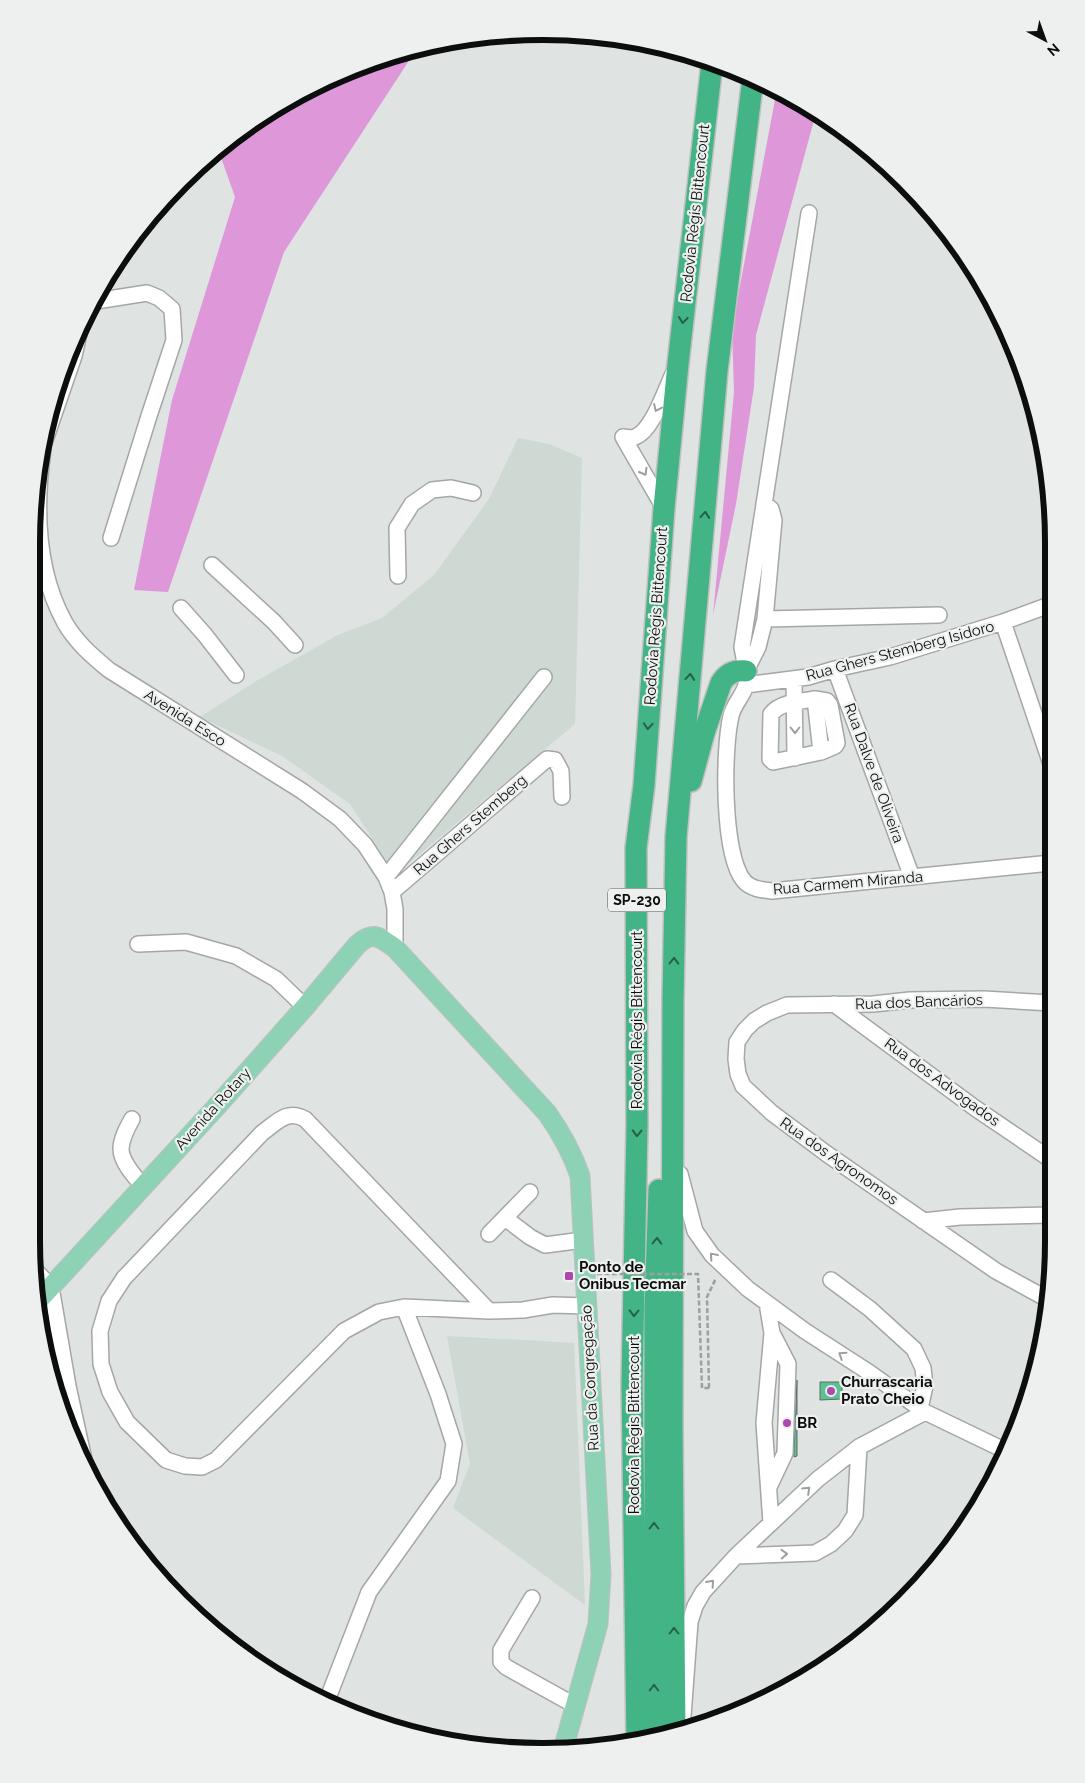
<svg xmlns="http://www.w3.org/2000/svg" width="1085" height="1783" viewBox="0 0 1085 1783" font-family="Raleway,sans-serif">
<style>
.built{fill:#ced9d3}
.forest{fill:#de98da}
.building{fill:#58c294;stroke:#646866}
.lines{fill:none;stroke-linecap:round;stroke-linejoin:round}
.minor-casing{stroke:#a4a7a5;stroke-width:18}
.major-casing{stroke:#c0c0c0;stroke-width:21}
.highway-casing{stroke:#c0c0c0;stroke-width:24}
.path{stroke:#9da09e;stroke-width:2.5;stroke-dasharray:5 2.5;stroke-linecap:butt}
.minor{stroke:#fff;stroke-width:15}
.major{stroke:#8ed2b6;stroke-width:19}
.highway{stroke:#42b485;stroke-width:21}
.path-bridge{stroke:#9da09e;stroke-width:2.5;stroke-dasharray:5 2.5;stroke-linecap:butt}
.oneway{stroke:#276049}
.oneway2{stroke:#9e9e9e}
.poi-dot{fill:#af48ac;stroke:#edf0ee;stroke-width:2}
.labels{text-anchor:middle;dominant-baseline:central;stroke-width:4.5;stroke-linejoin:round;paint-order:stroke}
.shield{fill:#edf0ee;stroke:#505150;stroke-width:1}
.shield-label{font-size:14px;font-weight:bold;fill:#0c0d0d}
.street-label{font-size:15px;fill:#0c0d0d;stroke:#edf0ee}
.poi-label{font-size:15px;font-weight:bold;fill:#0c0d0d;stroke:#edf0ee;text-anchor:start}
.rim{fill:none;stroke:#0c0d0d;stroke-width:6}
</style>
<rect width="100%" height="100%" fill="#dfe3e1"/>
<path class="built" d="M518,438L549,444L582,458L575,724L403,868L388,863L350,804L282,756L200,717L258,680L338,635L382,618L434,575L489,499Z
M447,1336L574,1343L585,1605L453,1508L470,1464Z"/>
<path class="forest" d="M416,50L284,252L168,592L134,590L172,400L235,197L218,149L287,100L378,58Z
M777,89L820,116L814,120L756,335L754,387L736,504L713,615L734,392L732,328Z"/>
<path class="building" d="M797,1380V1456L794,1457V1453Z
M820,1382H842V1399L820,1400Z"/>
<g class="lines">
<defs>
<path id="minor" d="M809,213L742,647C744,659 748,673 746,685C743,696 733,705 731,716C723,749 722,855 744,881C751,889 762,890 772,891L1051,863
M96,301L147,293L159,298L172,309L174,340L149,416L111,538
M623,437C627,437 631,439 635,437C652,431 665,391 673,374
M623,437L664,508
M44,443L74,356L80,329
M43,449C35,506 36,571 65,623C76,642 92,656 109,670L302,791L340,819L365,845L386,877L392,892L395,909V948
M212,565L274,622L295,645
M398,576L397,528L412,504L432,490L451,488L473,493
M181,608L205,635L236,675
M765,619L939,615
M1003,622L1052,767
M835,669L912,877
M746,671L758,647L765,619L774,520L771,509L764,503
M794,679L795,758
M746,685L808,677L835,669L890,657L1003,622L1052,604
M815,699L821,752L773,762L770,759L771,714C780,702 802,701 815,699Z
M815,699L827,701L830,705L837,743L835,746L821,752
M386,877L544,677
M392,892L547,759L555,760L561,771L562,797
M138,944L186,942L236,956L276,979L305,1007
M834,1004L975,1108L1050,1159
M132,1119C127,1128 121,1139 121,1149C121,1162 135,1177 143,1186
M680,1174L695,1231L712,1255L748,1289L805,1331L870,1373L925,1412L1006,1451
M505,1218L530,1237L545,1245L583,1240
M923,1221L960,1217L1050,1215
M489,1234L530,1192
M36,1271L51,1287L68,1386L86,1469
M831,1280L870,1309L914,1349L923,1368L925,1386L920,1408
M1049,1300L996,1271L827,1154L772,1113L743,1086L738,1074L736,1059L737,1042L745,1030L754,1021L767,1013L787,1005L873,1004L910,1000L984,999L1051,1003
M767,1303L772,1333L764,1423L771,1523
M489,1311L305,1119C287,1109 277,1122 262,1133L124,1278L109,1301L100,1331L101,1364L110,1392L127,1422L166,1460L185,1466L202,1467L216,1460L344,1331L379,1312L404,1307L489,1311L523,1310L553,1305L586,1306
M769,1487L785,1453L788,1364L772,1333
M736,1556L815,1553L831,1544L845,1531L855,1515L859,1447
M532,1598L501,1650V1662L506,1667L576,1706
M326,1703L369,1592L448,1481L454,1444L438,1394L404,1307
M683,1716L690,1622L695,1606L703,1592L736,1556L818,1479L859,1447L925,1412"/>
<path id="major" d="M36,1303L218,1105L305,1007L357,945C373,930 379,937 395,948L547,1113C561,1133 572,1152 580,1176L601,1574L598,1624L563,1750"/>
<path id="highway" d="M691,781L704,733L721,683C727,673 735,670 746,671
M675,1732L672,1427L673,1000L676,837L717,371L753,78
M655,1737V1309L659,1190
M637,1741L632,1384L637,1126L636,848L644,785L664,508L678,364L712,63"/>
</defs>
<use href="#minor" class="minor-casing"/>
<use href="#major" class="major-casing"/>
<use href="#highway" class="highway-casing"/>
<path class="path" d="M709,1388L707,1297L716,1278"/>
<use href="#minor" class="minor"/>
<use href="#major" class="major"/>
<use href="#highway" class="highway"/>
<path class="path-bridge" d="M597,1274H698L702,1388H709"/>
</g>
<defs><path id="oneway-chevron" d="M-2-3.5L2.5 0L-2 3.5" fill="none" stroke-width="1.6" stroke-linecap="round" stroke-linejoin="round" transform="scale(1.25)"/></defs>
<g class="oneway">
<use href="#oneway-chevron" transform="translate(683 320) rotate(97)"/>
<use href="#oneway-chevron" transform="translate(705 515) rotate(-85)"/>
<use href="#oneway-chevron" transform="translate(690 677) rotate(-85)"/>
<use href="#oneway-chevron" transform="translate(648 726) rotate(94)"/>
<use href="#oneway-chevron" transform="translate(674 961) rotate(-89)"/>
<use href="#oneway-chevron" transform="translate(637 1133) rotate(91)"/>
<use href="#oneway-chevron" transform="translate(657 1241) rotate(-88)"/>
<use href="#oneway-chevron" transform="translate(634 1313) rotate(91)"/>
<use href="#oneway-chevron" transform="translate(654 1526) rotate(-90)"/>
<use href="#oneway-chevron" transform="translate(674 1631) rotate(-90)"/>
<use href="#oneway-chevron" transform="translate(654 1688) rotate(-90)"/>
</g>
<g class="oneway2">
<use href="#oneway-chevron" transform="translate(657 408) rotate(115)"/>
<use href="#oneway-chevron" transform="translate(644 472) rotate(60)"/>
<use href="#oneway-chevron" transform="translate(795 730) rotate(90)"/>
<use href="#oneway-chevron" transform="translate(713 1256) rotate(-131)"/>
<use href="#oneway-chevron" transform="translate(842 1355) rotate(-147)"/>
<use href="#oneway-chevron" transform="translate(807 1490) rotate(-43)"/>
<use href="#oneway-chevron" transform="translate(784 1554) rotate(-2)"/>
<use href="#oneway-chevron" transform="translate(711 1583) rotate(-48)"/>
</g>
<g class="poi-dot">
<rect x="564" y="1271" width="10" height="10" rx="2.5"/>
<circle cx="831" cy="1391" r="5"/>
<circle cx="787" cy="1423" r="5"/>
</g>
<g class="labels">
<rect class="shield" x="608" y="888.5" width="58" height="23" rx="4"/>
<g class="shield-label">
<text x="637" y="900">SP-230</text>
</g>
<g class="street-label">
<text transform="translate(695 213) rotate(-84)">Rodovia Régis Bittencourt</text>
<text transform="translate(656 616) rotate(-86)">Rodovia Régis Bittencourt</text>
<text transform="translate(900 651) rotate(-15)">Rua Ghers Stemberg Isidoro</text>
<text transform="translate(185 718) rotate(32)">Avenida Esco</text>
<text transform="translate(874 773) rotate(70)">Rua Dalve de Oliveira</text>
<text transform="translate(470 825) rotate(-41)">Rua Ghers Stemberg</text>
<text transform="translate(848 883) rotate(-5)">Rua Carmem Miranda</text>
<text transform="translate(919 1002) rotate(-2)">Rua dos Bancários</text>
<text transform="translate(637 1020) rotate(-90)">Rodovia Régis Bittencourt</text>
<text transform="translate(942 1082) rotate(36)">Rua dos Advogados</text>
<text transform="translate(213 1109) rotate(-48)">Avenida Rotary</text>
<text transform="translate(839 1161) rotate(35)">Rua dos Agronomos</text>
<text transform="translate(590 1378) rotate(-93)">Rua da Congregação</text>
<text transform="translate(634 1425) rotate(-90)">Rodovia Régis Bittencourt</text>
</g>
<g class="poi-label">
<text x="579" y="1267">Ponto de<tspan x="579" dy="17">Onibus Tecmar</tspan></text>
<text x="841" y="1382">Churrascaria<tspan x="841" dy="17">Prato Cheio</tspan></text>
<text x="797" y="1423">BR</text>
</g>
</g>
<path d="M0 0H1085V1783H0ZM542 40H543A502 502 0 0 1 1045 542V1241A502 502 0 0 1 543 1743H542A502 502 0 0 1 40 1241V542A502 502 0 0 1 542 40Z" fill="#edf0ee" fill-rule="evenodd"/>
<path class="rim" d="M542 40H543A502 502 0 0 1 1045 542V1241A502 502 0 0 1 543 1743H542A502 502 0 0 1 40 1241V542A502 502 0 0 1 542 40Z"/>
<g transform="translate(1045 40) rotate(139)" stroke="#edf0ee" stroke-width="4" paint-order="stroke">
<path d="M0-4L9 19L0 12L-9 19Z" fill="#0c0d0d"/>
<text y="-8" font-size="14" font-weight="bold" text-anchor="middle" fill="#0c0d0d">N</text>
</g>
</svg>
